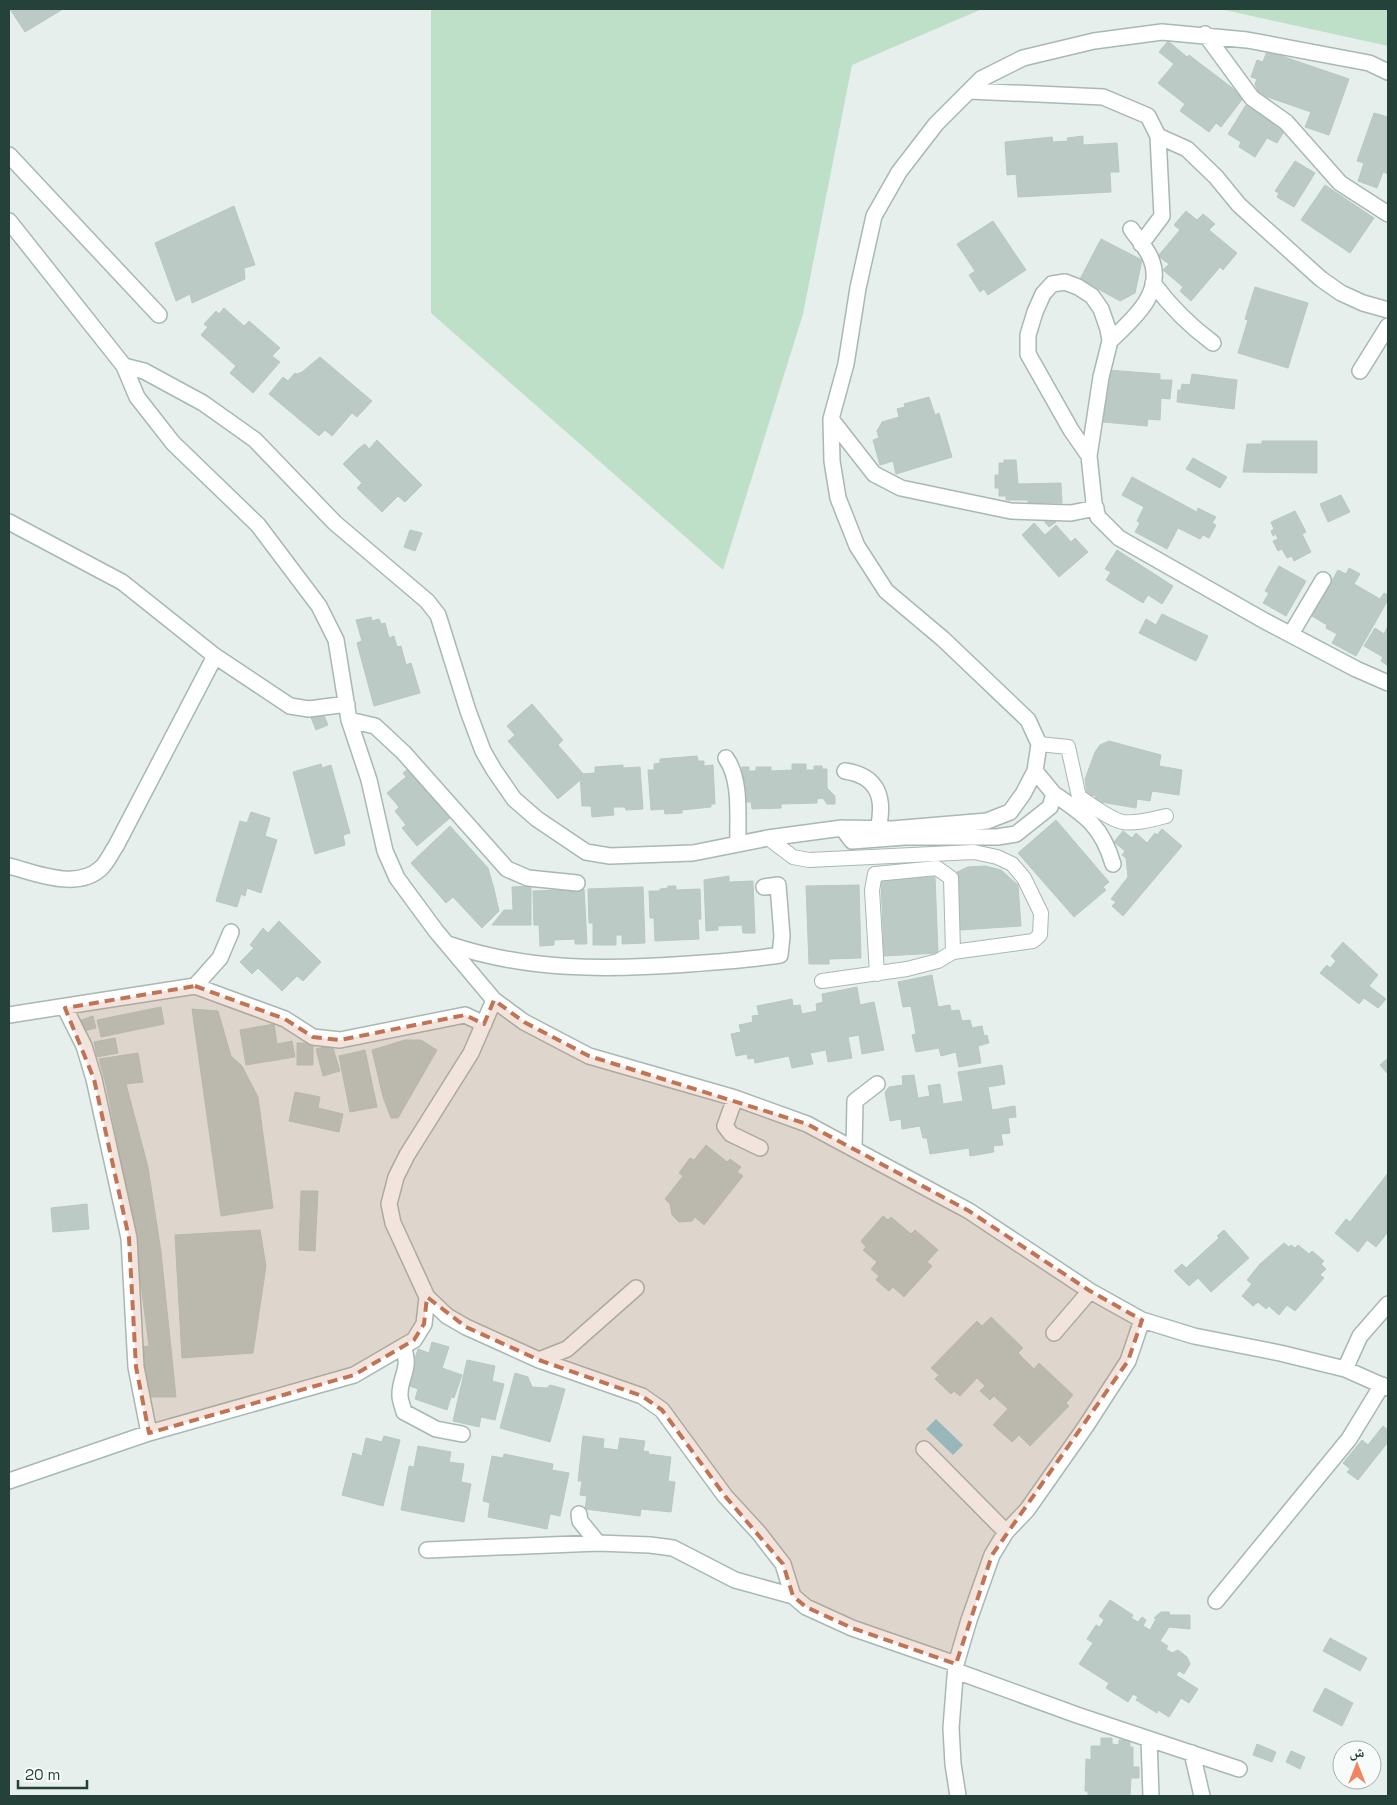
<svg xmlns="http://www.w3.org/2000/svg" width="1397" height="1805" viewBox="0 0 1397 1805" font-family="'Space Grotesk','Noto Naskh Arabic',sans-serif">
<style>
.green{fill:#bfe0c8}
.water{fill:#8ec9d4}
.building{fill:#bbcac4;stroke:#b8c9c2}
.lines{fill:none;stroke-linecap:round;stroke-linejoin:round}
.lane-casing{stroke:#a8b8b2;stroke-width:16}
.street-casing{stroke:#a8b8b2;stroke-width:18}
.lane{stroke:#fff;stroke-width:14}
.street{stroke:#fff;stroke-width:15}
.marked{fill:#c07456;fill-opacity:0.2;stroke:#c07456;stroke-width:4;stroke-dasharray:10 6;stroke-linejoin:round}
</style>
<rect width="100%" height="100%" fill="#e6efeb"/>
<path class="green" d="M431,9H982L852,65L803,314L723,570L431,313Z
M1220,9H1388V46Z"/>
<path class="water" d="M936,1419L963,1445L953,1455L926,1429Z"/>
<path class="building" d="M10,9H63L25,32Z
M1168,41L1187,57L1189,55L1244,97L1221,127L1216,123L1209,132L1180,111L1185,104L1158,83L1174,64L1159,52Z
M1267,51L1349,79L1329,135L1305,127L1311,112L1259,94L1255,84L1257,79L1251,77L1257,60L1263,62Z
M1246,105L1285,130L1277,143L1267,138L1255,157L1239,147L1241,142L1228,134Z
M1374,113L1388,117V174L1383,172L1377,188L1358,181L1364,163L1357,161Z
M1083,136V145L1117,143L1119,172H1110L1111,192L1018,197L1016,174L1007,175L1005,142L1052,137L1053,142L1068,141L1067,138Z
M1295,161L1315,173L1294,207L1277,197L1279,193L1275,191Z
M1325,185L1374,218L1350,253L1301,220Z
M234,206L255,265L244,268L245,279L192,303L190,294L176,301L155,243Z
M1186,211L1197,220L1203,214L1215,224L1209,230L1237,253L1223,270L1220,267L1191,301L1180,291L1183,287L1163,270L1169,264L1158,256L1180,230L1174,225Z
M993,221L1026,270L988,295L984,289L980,292L969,275L975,271L957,244Z
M1101,239L1142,260L1135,293L1120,301L1080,279Z
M1255,287L1308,303L1288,368L1238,353L1248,320L1245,319Z
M224,308L244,326L249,321L280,348L272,356L280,362L253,393L230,373L236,366L201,335L208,327L204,324L216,311L219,314Z
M320,357L372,401L357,417L352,413L332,436L325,430L319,436L269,394L283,377L288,381L295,373L297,374L302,372Z
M1107,370L1160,374V380H1172L1170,399L1161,398L1160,420L1148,419L1147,426L1103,422V416H1100Z
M1192,374L1237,380L1234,409L1177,402L1178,390H1181L1182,384L1190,385Z
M929,397L935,415L939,413L952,457L896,474L893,461L880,465L873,440L879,438L877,431L882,422L899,417L897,409L905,407L904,404Z
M377,440L422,485L405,502L398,496L382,512L357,488L362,483L343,464L358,449L365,444L369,449Z
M1262,441H1317V473L1243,472L1247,444H1262Z
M1193,458L1227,477L1220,488L1186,469Z
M1004,460H1016L1018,484L1061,483L1062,503H1028V500H1006V496H999V488H995V475H999V463H1004Z
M1132,477L1197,512L1198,508L1216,517L1212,523L1216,525L1209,538L1203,535L1200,539L1178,528L1167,549L1135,532L1140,523L1137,521L1144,507L1122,495Z
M1341,495L1350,512L1328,522L1320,504Z
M1295,511L1306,532L1302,534L1311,552L1294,561L1292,556L1287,558L1282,549L1278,551L1273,541L1278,539L1276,534L1273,536L1271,531L1274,529L1271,522Z
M1052,516L1056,522L1049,527L1044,521Z
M1034,523L1045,535L1056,525L1071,542L1075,538L1088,552L1059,577L1022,535Z
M410,530L422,533L415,551L404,547Z
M1117,550L1173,586L1162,604L1148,595L1143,603L1106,580L1111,572L1105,569Z
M1279,566L1306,581L1286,616L1263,603L1269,593L1265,591Z
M1349,568L1360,574L1354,584L1380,599L1384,593L1388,595V600L1356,656L1332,643L1337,634L1326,628L1327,625L1312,616L1338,570L1346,574Z
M1162,614L1208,636L1196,661L1139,633L1146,619L1156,625Z
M371,617L372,621L379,619L381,624L385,623L389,638L394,636L397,647L401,646L406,665L411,663L420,693L374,706L357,643L362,641L356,620Z
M1388,626V666L1381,661L1383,657L1364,646L1375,628L1384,634Z
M532,704L563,740L558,745L585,776L558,799L508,741L515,735L507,726Z
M322,711L328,725L316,730L310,715Z
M1109,741L1161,755L1159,766L1182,770L1179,795L1152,791L1150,801L1137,799L1136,808L1095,801L1096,796L1087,795L1085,779L1095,752L1100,745Z
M697,756L698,761H704V766L713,765L715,804H711V807L682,810V813L665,814L664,809L651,810L648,770H654V764L660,763V759Z
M321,764L322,768L331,765L350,833L343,835L345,845L315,854L293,772Z
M792,764H806V770H814V766H822V769H827V788L835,796V804H827L823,798L817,799V803L781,804V808L752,809L751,802H744L740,773H742V767H749V771H756V767H771V771L792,770Z
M623,765V768L640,767L643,809L626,810L625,807H613L614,815L592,817L591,806H582L580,774L595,773V767Z
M409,768L450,818L417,846L402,828L406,825L395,811L399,807L387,793L406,777L403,773Z
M251,812L270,818L265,836L277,840L261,893L247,888L245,896L241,894L237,907L216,901L240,821L247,823Z
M1056,820L1109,882L1103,887L1106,890L1074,917L1018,853Z
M450,826L488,868L494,889L499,911L482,928L453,897L446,903L411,863Z
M1162,829L1182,846L1123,916L1112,906L1116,902L1111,899L1128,877L1126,858L1122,855L1125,851L1114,842L1123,831L1132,838L1136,833L1147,843L1155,833L1157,835Z
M985,866L1001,870L1018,885L1021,926L960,930L957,872L968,867Z
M729,876V882L753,881L755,933H743L742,925L718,926V930L706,931L704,880Z
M935,877L938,953L884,956L881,879Z
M859,885L861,958L829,959V964H809L806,886Z
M531,886V925H492L504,910H513L512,887Z
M668,886H676V890L700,889L701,919H698L699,939L655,941L654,918H650L649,891H660V889L668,888Z
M643,887L645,943L622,944V935H616V945H593V923H589L588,889Z
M584,889L587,944H575V939L554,940V945L540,946L539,925H534L533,891Z
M279,921L321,962L303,981L297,976L282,991L258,968L252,974L240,962L254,948L250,945L263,928L268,933Z
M1343,942L1378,975L1369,986L1386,999L1378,1008L1364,998L1359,1004L1320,973L1327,965L1330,968L1336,961L1331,956Z
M932,975L938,1007L950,1005L951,1011L959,1010L962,1021L970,1020L972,1028L982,1026L984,1036L987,1035L989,1043L978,1046L981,1063L959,1067L956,1052L941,1056L939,1048L916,1052L912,1035L916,1034L911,1006L903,1007L898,982Z
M857,987L860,1005L874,1002L884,1050L862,1054L859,1035L848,1037L852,1058L828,1062L826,1050L810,1053L813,1064L792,1068L789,1056L755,1063L754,1058L748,1059L747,1054L736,1056L731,1034L741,1032L739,1025L753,1022L752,1016L759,1015L757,1006L792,999L793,1006L800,1005L802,1014L817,1011L816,1004L823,1002L822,994Z
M161,1007L164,1024L101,1037L97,1020Z
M192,1009L218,1011L231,1056L242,1066L258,1097L273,1208L221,1216Z
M93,1016L96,1028L84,1031L81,1020Z
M274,1024L277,1044L292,1041L295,1057L246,1065L240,1030Z
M115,1038L118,1053L97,1057L94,1042Z
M405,1040H421L437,1050L398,1118H391L383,1097L372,1050Z
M297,1043H313V1065H297Z
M332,1045L340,1071L323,1076L316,1049Z
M365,1050L377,1107L350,1112L339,1056Z
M138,1053L143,1082L126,1084L148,1167L161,1252L176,1397H149L143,1347L149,1346L131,1209L106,1085L99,1059Z
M1388,1058V1074L1380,1065Z
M1002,1065L1005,1084L988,1087L992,1110L1015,1106L1016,1117L1008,1118L1010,1133L1001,1134L1003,1145L993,1146L994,1152L970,1156L969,1148L930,1154L927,1138H923L920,1126L902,1129L901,1119L890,1121L885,1092L889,1087L903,1085L902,1076L914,1075L918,1098L930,1096L928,1086L940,1084L943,1104L963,1101L958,1072Z
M295,1092L320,1097L318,1108L343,1114L339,1132L289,1121Z
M706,1145L727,1162L730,1159L741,1167L737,1172L743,1176L704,1225L695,1217L692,1221L679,1222L672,1215L670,1204L665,1199L683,1176L679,1173L690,1158L694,1160Z
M1388,1173V1235L1387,1233L1376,1247L1367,1240L1358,1252L1335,1233L1346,1219L1350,1222Z
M301,1191H318L315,1251L299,1250Z
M87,1204L89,1229L53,1232L51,1208Z
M883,1216L888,1220L891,1217L911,1234L915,1230L938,1250L927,1262L932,1266L904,1297L893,1287L889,1291L876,1280L879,1276L871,1269L877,1262L863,1250L866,1247L861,1241Z
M260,1230L266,1266L253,1353L182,1358L175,1235Z
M1224,1230L1249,1258L1211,1292L1198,1278L1189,1286L1174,1271L1182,1264L1186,1268L1219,1238L1217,1236Z
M1284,1243L1289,1247L1291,1245L1295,1248L1298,1245L1309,1254L1312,1251L1324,1261L1321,1264L1326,1269L1320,1275L1324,1278L1295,1311L1287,1305L1279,1315L1269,1306L1266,1309L1258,1302L1253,1306L1242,1296L1252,1284L1247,1280L1260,1264Z
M991,1317L1023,1348L1018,1353L1034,1369L1039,1363L1073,1395L1066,1403L1069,1406L1030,1446L1019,1435L1012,1442L993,1425L1008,1409L994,1396L990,1400L980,1391L985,1386L977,1378L960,1396L954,1391L951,1394L935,1379L939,1375L931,1368L977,1321L982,1326Z
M432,1342L449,1347L442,1368L462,1375L454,1398L451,1397L447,1410L415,1399L418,1389L407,1385L418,1349L429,1353Z
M467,1360L495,1366L492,1381L504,1384L495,1420L481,1417L479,1427L453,1421Z
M515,1373L528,1377L532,1387L547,1388L550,1385L565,1389L550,1442L500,1428Z
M1383,1426L1388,1430V1442L1358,1480L1347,1472L1350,1469L1343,1463L1362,1440L1368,1445Z
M384,1436L400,1440L383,1506L342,1495L353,1453L362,1456L366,1438L382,1442Z
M583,1436L604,1439L603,1448L618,1450L620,1438L645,1441L643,1451L649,1452L648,1454L671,1457L668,1481L675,1482L671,1512L641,1509L640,1516L585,1509L587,1496L580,1495L582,1481H578Z
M418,1446L451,1452L449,1462L464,1464L461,1482L471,1484L464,1522L401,1510L409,1466L414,1467Z
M504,1454L553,1464L552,1470L569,1473L560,1516L550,1514L547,1529L488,1517L490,1503L483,1501L492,1456L503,1458Z
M1110,1600L1133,1615L1131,1618L1138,1622L1142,1617L1146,1620L1143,1626L1150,1630L1156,1619L1154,1618L1161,1612H1169L1170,1615H1190V1629L1169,1627L1160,1641L1168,1646L1166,1649L1172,1653L1178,1650L1187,1657L1190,1664L1184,1674L1179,1671L1176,1675L1198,1689L1189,1703L1181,1698L1169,1717L1158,1710L1157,1713L1136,1700L1138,1697L1133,1694L1128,1702L1106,1688L1109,1683L1079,1664L1093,1643L1087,1639L1096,1625L1100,1627L1104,1620L1099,1616Z
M1330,1638L1367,1658L1360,1671L1323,1651Z
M1325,1688L1353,1703L1342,1726L1313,1711Z
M1101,1738H1112V1744L1119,1745V1740H1130V1747H1133V1767H1139V1778H1131L1130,1796H1088V1791H1085L1086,1759L1091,1760V1746H1101Z
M1257,1744L1276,1752L1272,1762L1253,1755Z
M1291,1751L1305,1757L1300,1769L1286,1762Z"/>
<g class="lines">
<defs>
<path id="lane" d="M1039,744L1068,747L1079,797C1090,804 1111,820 1123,822C1137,824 1153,819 1166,816
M768,838L793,857L809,860L974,852L997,857L1012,864L1024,878L1041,913L1040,935L1033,941L953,952L938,961L907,969L822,981
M877,974L872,890L875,874L937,868L951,878L953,952"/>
<path id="street" d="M1205,34L1252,98L1286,122L1340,183L1388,214
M969,91L1103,97L1148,116L1158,136L1162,216L1141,244
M1158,136L1187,149L1216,177L1239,205L1321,279L1341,293L1363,303L1388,310
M9,155L159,315
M9,221L124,366L137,397L173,443L258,525L319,606L336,640L349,720L369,780L385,851L397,878L436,931L494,1000L524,1022L589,1056L735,1098L807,1124L969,1211L1090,1291L1142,1320L1194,1336L1280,1353L1345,1369L1388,1388
M1153,283C1170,306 1190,326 1213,343
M1110,341C1132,320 1165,293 1151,259C1147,248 1137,238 1131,229
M124,366L144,371L203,403L255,440L335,523L427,601L438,615L468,711L483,751L494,770L514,799L537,819L586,852L610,856L693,853L768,838L842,828L892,829L987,821L1010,812L1023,794L1035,771L1039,744L1028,720L943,639L886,591L857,546L838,498L832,461L831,419L846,364L858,288L874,216L899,172L936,124L981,79L1023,58L1094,41L1162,32L1247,40L1369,63L1388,72
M1360,371L1388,326
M831,419L874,474L901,488L1011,511L1071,513L1096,508
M1089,456L1101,377L1110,341L1108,329L1101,309L1092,296L1078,287L1065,282L1052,284L1043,294L1035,312L1028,335V354L1071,430L1089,456L1094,503L1098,517L1119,538L1263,620L1356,669L1388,683
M9,522L122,582L215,656L290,706L309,709L347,704
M1291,634L1323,580
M349,720L375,726L404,753L507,869L528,878L577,883
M726,758C742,781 737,818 738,844
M845,771C879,776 885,799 878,829
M1054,794C1085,815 1102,826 1113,864
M842,828L852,841L905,837H997L1016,834L1050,807L1054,794L1035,771
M9,866C36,873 76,890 100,869C107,863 111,853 116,846L215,656
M448,944C527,971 607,970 689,964C719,962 749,960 780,955L782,936L778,885L764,887
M195,986L220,958L231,932
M494,1000L471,1053L407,1155L396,1177L389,1204L393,1223L427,1297L447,1316L466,1327L539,1360L642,1396L662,1410L725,1496L759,1533L783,1564L793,1596L806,1607L852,1628L956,1664
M65,1008L84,1046L94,1079L129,1238L136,1367L149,1433
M9,1015L195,986L285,1019L313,1037L340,1040L465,1015L484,1024
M735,1098L725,1126L731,1134L760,1148
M854,1149L855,1101L877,1084
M1054,1333L1090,1291
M403,1347C412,1369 399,1377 400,1396C400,1401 403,1407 404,1412L436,1429L462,1434
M539,1360L567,1349L636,1288
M1345,1369L1360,1336L1388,1304
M924,1449L1006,1532
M9,1481L149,1433L354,1375L414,1340L424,1324L427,1297
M579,1514L580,1521L598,1543
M427,1550L598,1543L650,1545L673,1548L735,1580L793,1596
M1216,1601L1349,1439L1382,1385
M956,1671L1077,1715L1239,1769
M1149,1739L1151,1796
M1192,1753L1202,1796
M958,1796L953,1764L951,1728L956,1664L969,1620L992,1555L1006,1532L1027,1510L1086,1426L1128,1361L1142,1320"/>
</defs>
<use href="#lane" class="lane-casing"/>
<use href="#street" class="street-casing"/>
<use href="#lane" class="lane"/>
<use href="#street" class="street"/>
</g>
<path class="marked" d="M195,986L285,1019L313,1037L340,1040L465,1015L484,1024L494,1000L524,1022L589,1056L807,1124L969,1211L1090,1291L1142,1320L1128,1361L992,1555L956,1664L852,1628L806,1607L793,1596L783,1564L725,1496L662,1410L642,1396L539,1360L466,1327L427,1297L424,1324L414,1340L354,1375L149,1433L136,1367L129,1238L94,1079L65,1008Z"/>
<rect width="1397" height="1805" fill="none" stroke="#24423a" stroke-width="20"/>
<g transform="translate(1357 1765)"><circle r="24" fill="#f7fbf9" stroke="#a3b1ad"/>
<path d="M0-4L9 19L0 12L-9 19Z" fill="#f4845f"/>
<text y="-8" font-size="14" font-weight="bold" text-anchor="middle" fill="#24423a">ش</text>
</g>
<path d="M18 1780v8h69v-8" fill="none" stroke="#24423a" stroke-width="2.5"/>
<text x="25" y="1780" font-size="15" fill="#24423a" stroke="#f7fbf9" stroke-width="4" paint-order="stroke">20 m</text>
</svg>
